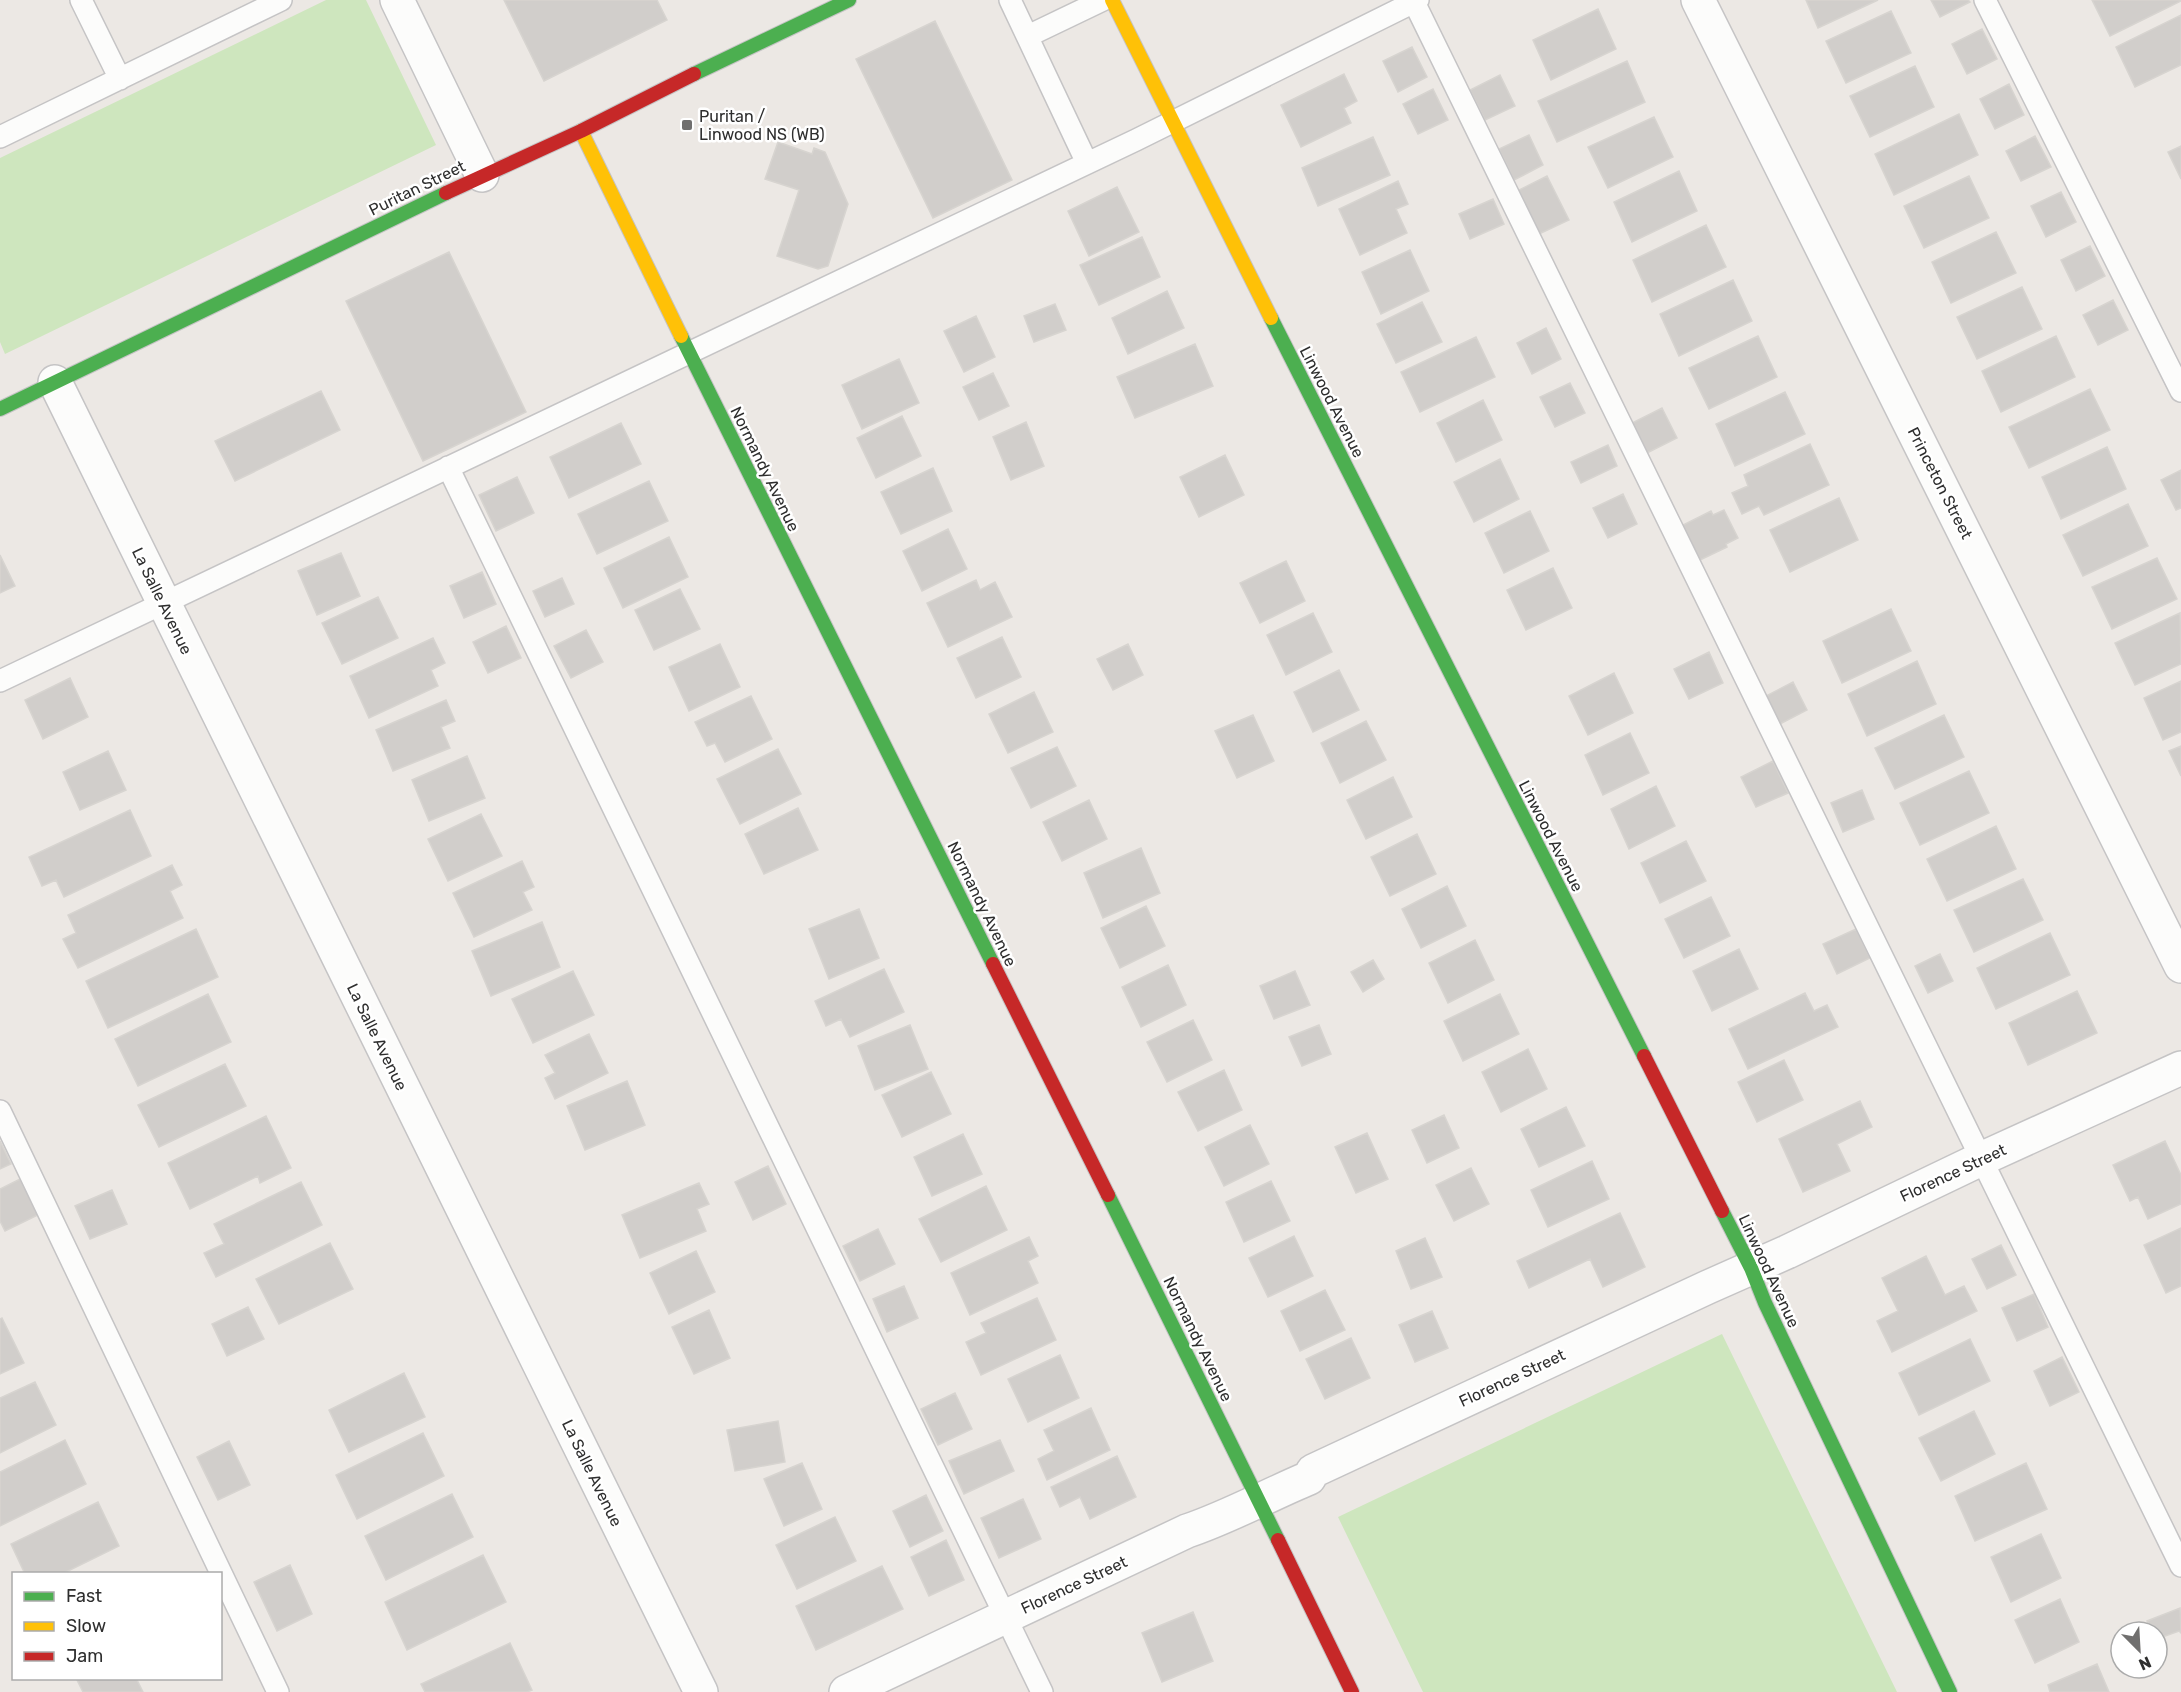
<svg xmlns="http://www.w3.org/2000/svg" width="2181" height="1692" viewBox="0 0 2181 1692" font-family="Rubik,sans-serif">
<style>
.green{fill:#cee6be}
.building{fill:#d1cecb;stroke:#d7d4d0;stroke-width:1.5}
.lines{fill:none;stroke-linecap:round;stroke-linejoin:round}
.lane-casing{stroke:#c5c4c5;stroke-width:24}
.street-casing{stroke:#c5c4c5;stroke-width:36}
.fast-casing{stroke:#c5c4c5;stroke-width:16}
.slow-casing{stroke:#c5c4c5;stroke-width:16}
.jam-casing{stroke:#c5c4c5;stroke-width:16}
.lane{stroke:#fcfcfb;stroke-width:21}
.street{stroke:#fcfcfb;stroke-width:33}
.fast{stroke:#4caf50;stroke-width:14}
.slow{stroke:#ffc107;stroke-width:14}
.jam{stroke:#c62828;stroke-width:14}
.poi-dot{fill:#706f6e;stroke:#fff;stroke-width:2}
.labels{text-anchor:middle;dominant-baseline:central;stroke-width:5;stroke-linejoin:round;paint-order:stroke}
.poi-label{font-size:16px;fill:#2e2e2e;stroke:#fff;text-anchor:start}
.street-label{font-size:16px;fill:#2e2e2e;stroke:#fff}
</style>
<rect width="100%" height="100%" fill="#ece8e4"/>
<path class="green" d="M326,0H366L436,145L5,354L0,342V158Z
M1722,1334L1897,1692H1423L1338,1517Z"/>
<path class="building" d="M504,0H657L667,20L544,81Z
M1806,0H1878L1818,28Z
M1931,0H1968L1970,2L1940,17Z
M2092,0H2181V1L2110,36Z
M1598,9L1616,49L1551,80L1533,40Z
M1891,11L1911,53L1846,83L1826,41Z
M2181,15V65L2135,87L2116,47Z
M935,21L1012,180L933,218L856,59Z
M1982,29L1997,59L1967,74L1952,44Z
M1412,47L1427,77L1398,92L1383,61Z
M1627,61L1645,102L1557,142L1538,101Z
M1915,66L1934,107L1870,137L1850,96Z
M1344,74L1357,101L1344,108L1351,123L1301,147L1281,105Z
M1500,75L1515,106L1485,120L1470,90Z
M2009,84L2024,115L1995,129L1980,99Z
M1433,89L1448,120L1418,134L1403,104Z
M1959,114L1978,155L1894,195L1875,154Z
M1654,117L1673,157L1608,188L1588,147Z
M1529,135L1543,165L1514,180L1499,149Z
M2035,136L2051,167L2021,181L2006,151Z
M1373,137L1390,175L1318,206L1302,168Z
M778,142L812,154L814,148L825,152L848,204L828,266L818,269L777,256L799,190L765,179Z
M2181,146V179L2168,152Z
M1679,171L1697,211L1632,242L1614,202Z
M1547,176L1569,220L1539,234L1517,191Z
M1969,176L1989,218L1924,248L1904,206Z
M1398,181L1408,204L1396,209L1407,233L1360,255L1339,209Z
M1117,187L1139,232L1089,256L1068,211Z
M2061,192L2076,222L2046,237L2031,206Z
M1493,199L1504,224L1470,239L1459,214Z
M1706,225L1726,267L1652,302L1633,260Z
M1996,232L2016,273L1951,303L1932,262Z
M1142,237L1160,277L1099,305L1080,265Z
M2090,246L2105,276L2076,291L2061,260Z
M1410,250L1429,291L1381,314L1362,272Z
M449,252L526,412L423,461L346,301Z
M1733,280L1752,321L1679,356L1660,314Z
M2022,287L2042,329L1977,359L1957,317Z
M1167,291L1184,328L1128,354L1112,318Z
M2113,300L2128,330L2098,345L2083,315Z
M1422,302L1442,342L1396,363L1377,324Z
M1055,304L1066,330L1034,342L1024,316Z
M976,316L995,357L964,372L944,331Z
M1546,328L1561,359L1532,374L1517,343Z
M1758,336L1777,377L1709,409L1689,368Z
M2056,336L2075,377L2001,412L1982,371Z
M1476,337L1495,377L1420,412L1401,372Z
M1195,344L1213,386L1135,418L1117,377Z
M899,359L919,403L862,429L842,385Z
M993,373L1009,406L979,420L963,387Z
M1570,383L1585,413L1555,427L1540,397Z
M2090,389L2110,430L2029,468L2009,427Z
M321,391L340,430L235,481L215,441Z
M1785,392L1805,434L1735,466L1716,424Z
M1483,400L1502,440L1456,462L1437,423Z
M1662,408L1677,438L1647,453L1632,423Z
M902,416L921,456L876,478L857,438Z
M1026,422L1044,466L1011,480L993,437Z
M621,423L641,464L569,498L550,457Z
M1810,444L1829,485L1764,515L1759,506L1742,514L1732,493L1748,486L1744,475Z
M1608,445L1617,466L1581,483L1571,462Z
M2107,447L2126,489L2061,519L2042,477Z
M1225,455L1244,495L1199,517L1180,477Z
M1500,459L1519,499L1474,522L1454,482Z
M933,468L952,511L901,534L881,492Z
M2181,470V508L2176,510L2161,480Z
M517,477L534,513L496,531L479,495Z
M649,481L668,521L597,554L578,514Z
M1623,494L1637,524L1608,538L1593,508Z
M1839,498L1858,540L1790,572L1770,530Z
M2128,504L2148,546L2083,576L2063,535Z
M1724,510L1738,538L1726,544L1727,547L1698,561L1681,526L1711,511L1713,515Z
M1530,511L1549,551L1504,573L1485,533Z
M948,529L967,569L922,591L903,551Z
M669,537L688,577L623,608L604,568Z
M341,553L360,596L317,615L298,571Z
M0,555L15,586L0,593Z
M2157,558L2177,599L2112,629L2092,587Z
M1286,561L1305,601L1260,623L1240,583Z
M1553,568L1572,608L1526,630L1507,590Z
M482,572L496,604L464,618L450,586Z
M562,578L574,604L545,617L533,591Z
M976,580L980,590L995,582L1012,617L948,647L927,603Z
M680,589L700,629L654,650L635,610Z
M378,597L398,638L342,664L322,623Z
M1891,609L1911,651L1842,683L1823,641Z
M1313,613L1332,652L1286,675L1267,635Z
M2180,613L2181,664L2135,685L2115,643Z
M506,626L521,658L488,673L473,642Z
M586,630L603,662L571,678L554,646Z
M1002,637L1021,677L976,698L957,658Z
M433,638L445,663L431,670L438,686L369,718L350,676Z
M720,644L740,687L689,711L669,667Z
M1128,644L1143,675L1113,690L1097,659Z
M1709,652L1723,683L1689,699L1674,669Z
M1917,661L1936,704L1867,736L1848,694Z
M1339,670L1359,710L1313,732L1294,692Z
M1614,673L1633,713L1588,735L1569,696Z
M70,678L88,717L43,739L25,700Z
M2181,681V732L2163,740L2144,698Z
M1793,682L1807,710L1780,724L1766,696Z
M1034,692L1053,732L1008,753L989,714Z
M751,696L772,739L725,762L715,743L707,746L695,722Z
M446,700L455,721L441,727L450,748L393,771L376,730Z
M1253,715L1274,761L1237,778L1215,731Z
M1944,715L1964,757L1895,789L1875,748Z
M1366,721L1386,760L1340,783L1321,743Z
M1630,733L1649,773L1603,795L1585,755Z
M2181,746V776L2169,751Z
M1057,747L1076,786L1031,808L1011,768Z
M778,749L801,794L740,824L717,779Z
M108,751L126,790L80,810L63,772Z
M467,756L485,798L429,821L412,780Z
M1773,761L1788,793L1756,807L1741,777Z
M1969,771L1989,813L1920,845L1900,803Z
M1393,777L1412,817L1366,839L1347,800Z
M1656,786L1675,826L1629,849L1611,809Z
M1862,790L1874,819L1843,832L1831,803Z
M1089,800L1107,839L1062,861L1043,822Z
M798,808L818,850L764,874L745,834Z
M130,810L151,856L64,897L56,880L42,886L29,857Z
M481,814L502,856L448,881L428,839Z
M1996,826L2016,869L1947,901L1927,859Z
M1417,834L1436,874L1390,896L1371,857Z
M1686,841L1706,881L1660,903L1641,863Z
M1141,848L1160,893L1103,918L1084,873Z
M522,861L534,887L523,892L532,910L474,937L453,893Z
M172,865L182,885L170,891L183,918L78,968L63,939L76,933L68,915Z
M2023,879L2043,920L1974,952L1954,910Z
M1447,886L1466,926L1421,948L1402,909Z
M1711,897L1730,936L1684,958L1665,919Z
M1146,906L1165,946L1120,968L1101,928Z
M859,909L879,958L829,979L809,929Z
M542,922L560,967L491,996L472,951Z
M196,929L218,977L108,1028L86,981Z
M1856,929L1870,958L1837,974L1823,944Z
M2050,933L2070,975L1996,1009L1977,968Z
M1475,940L1494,980L1448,1003L1429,963Z
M1739,949L1758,989L1712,1011L1693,971Z
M1940,954L1953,981L1928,993L1915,966Z
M1373,960L1384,979L1363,992L1351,972Z
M1168,965L1186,1005L1141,1027L1122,987Z
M884,969L904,1012L850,1037L841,1019L826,1026L815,1001Z
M573,971L594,1015L533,1043L512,999Z
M1295,971L1310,1005L1274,1019L1260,986Z
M2077,991L2097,1033L2028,1065L2009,1023Z
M1805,993L1814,1011L1827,1005L1838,1027L1748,1069L1729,1029Z
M208,994L231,1042L138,1086L115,1039Z
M1500,994L1519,1034L1463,1061L1444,1021Z
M1193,1020L1212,1060L1167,1082L1147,1042Z
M910,1025L928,1069L875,1090L858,1046Z
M1319,1025L1331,1054L1302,1066L1289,1037Z
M589,1034L608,1073L555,1099L545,1078L555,1073L545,1055Z
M1528,1049L1547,1089L1501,1112L1482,1072Z
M1784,1060L1803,1100L1757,1122L1738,1082Z
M225,1064L246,1106L159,1147L138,1105Z
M1224,1070L1242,1110L1198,1131L1178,1092Z
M931,1072L951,1114L902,1137L882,1095Z
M627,1081L645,1125L585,1150L567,1106Z
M1860,1101L1872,1127L1837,1144L1850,1171L1803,1192L1779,1139Z
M1566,1107L1585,1146L1539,1167L1521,1129Z
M1444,1115L1459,1148L1427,1163L1412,1130Z
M266,1116L291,1168L260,1183L258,1176L190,1209L168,1163Z
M1250,1125L1269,1164L1224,1186L1205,1147Z
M1367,1133L1388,1179L1356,1193L1335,1147Z
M963,1134L982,1174L932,1196L914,1157Z
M0,1141L11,1164L0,1169Z
M2165,1141L2181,1175V1204L2148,1219L2138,1197L2130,1201L2113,1165Z
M1592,1161L1609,1199L1548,1227L1531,1190Z
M768,1166L786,1204L753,1220L735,1182Z
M1471,1168L1489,1204L1454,1221L1436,1185Z
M24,1177L42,1213L5,1231L0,1221V1189Z
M1271,1181L1290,1221L1244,1242L1226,1202Z
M301,1182L322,1225L216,1277L204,1253L224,1244L214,1224Z
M699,1183L709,1204L697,1209L706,1231L640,1258L622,1215Z
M986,1186L1007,1230L941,1262L919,1219Z
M112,1190L127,1224L90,1239L75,1206Z
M1620,1213L1645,1267L1603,1287L1590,1259L1529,1288L1517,1261Z
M2181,1228V1286L2166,1293L2144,1245Z
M878,1229L895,1264L860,1281L843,1246Z
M1294,1236L1313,1276L1268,1297L1249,1258Z
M1029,1237L1038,1256L1028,1261L1038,1283L970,1315L951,1273Z
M1425,1238L1442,1277L1411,1289L1396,1251Z
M330,1243L353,1289L279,1324L256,1279Z
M2001,1245L2016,1275L1987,1289L1972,1259Z
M696,1251L715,1292L669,1314L650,1273Z
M1926,1256L1945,1295L1964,1286L1977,1311L1892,1352L1877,1321L1898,1311L1882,1278Z
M904,1286L918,1318L887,1332L873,1299Z
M1325,1290L1345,1330L1300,1351L1281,1311Z
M2034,1294L2048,1327L2017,1341L2002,1308Z
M1037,1298L1056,1340L981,1375L966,1342L986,1333L981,1323Z
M248,1307L264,1339L227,1356L212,1324Z
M709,1310L730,1358L694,1374L672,1327Z
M1432,1311L1448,1348L1415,1362L1399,1325Z
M2,1318L24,1363L0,1374V1319Z
M1351,1338L1370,1378L1325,1399L1306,1359Z
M1970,1339L1990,1381L1919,1415L1899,1373Z
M1060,1355L1079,1398L1028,1422L1008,1379Z
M2062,1357L2079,1392L2050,1406L2034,1371Z
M404,1373L425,1417L349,1452L329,1410Z
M35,1382L56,1425L0,1453V1398Z
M955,1393L972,1429L938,1445L921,1409Z
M1091,1408L1110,1450L1047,1480L1038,1459L1054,1451L1044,1430Z
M1974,1411L1995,1454L1941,1481L1919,1438Z
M778,1421L785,1462L735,1471L727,1430Z
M423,1433L444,1476L357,1519L336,1475Z
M65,1440L86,1484L0,1526V1472Z
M1000,1440L1014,1471L964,1494L949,1461Z
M229,1441L250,1485L218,1500L197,1457Z
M1117,1456L1136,1497L1090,1519L1080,1497L1060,1507L1051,1487Z
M802,1463L822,1509L784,1526L764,1479Z
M2026,1463L2047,1509L1975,1541L1955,1496Z
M452,1494L473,1537L386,1580L365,1536Z
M926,1495L943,1531L910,1547L893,1511Z
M1023,1499L1041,1539L999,1558L981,1518Z
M98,1502L119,1546L62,1574H25L11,1544Z
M835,1517L856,1561L797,1589L776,1545Z
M2041,1534L2061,1578L2011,1602L1991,1557Z
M946,1540L964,1580L929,1596L911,1557Z
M483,1555L506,1602L407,1650L385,1602Z
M290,1565L312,1614L277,1631L254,1582Z
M882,1566L903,1609L816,1650L796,1606Z
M2060,1599L2079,1642L2035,1663L2015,1620Z
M2180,1608L2181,1633L2179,1631L2157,1639V1632H2152L2147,1621Z
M1193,1612L1213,1661L1162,1682L1142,1633Z
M510,1643L532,1690L527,1692H425L421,1684Z
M2097,1664L2109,1692H2050L2048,1685Z
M76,1678H136L143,1692H83Z"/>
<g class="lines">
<defs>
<path id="lane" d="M81,0L120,79
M1010,0L1087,163
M1985,0L2181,391
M1414,2L2181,1566
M1028,36L1103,0
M0,137L281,0
M448,467L1042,1692
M0,681L1136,140L1418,0
M0,1111L278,1692"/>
<path id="street" d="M397,0L482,175
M1698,0L2181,966
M55,382L701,1692
M846,1692L1187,1531C1229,1517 1268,1495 1309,1478L1313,1471L1708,1287L1787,1252L1981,1159L2181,1068"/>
<path id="fast" d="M694,74L849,0
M1271,318L1644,1056
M681,336L993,964
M0,409L446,193
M1108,1195L1278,1540
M1722,1211L1751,1268L1765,1303L1950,1692"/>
<path id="slow" d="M1112,0L1271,318
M581,131L681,336"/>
<path id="jam" d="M446,193L581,131L694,74
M993,964L1108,1195
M1644,1056L1722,1211
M1278,1540L1352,1692"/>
</defs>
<use href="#lane" class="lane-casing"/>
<use href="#street" class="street-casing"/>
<use href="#fast" class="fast-casing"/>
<use href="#slow" class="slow-casing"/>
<use href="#jam" class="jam-casing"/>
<use href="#lane" class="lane"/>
<use href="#street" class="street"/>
<use href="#fast" class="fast"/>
<use href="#slow" class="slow"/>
<use href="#jam" class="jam"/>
</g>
<rect class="poi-dot" x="681" y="119" width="12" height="12" rx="3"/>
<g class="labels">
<g class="poi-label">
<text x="699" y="116">Puritan /<tspan x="699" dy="18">Linwood NS (WB)</tspan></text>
</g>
<g class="street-label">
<text transform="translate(417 188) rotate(-26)">Puritan Street</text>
<text transform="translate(1332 402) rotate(63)">Linwood Avenue</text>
<text transform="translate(765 469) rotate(64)">Normandy Avenue</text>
<text transform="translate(1940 483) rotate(63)">Princeton Street</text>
<text transform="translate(162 601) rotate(64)">La Salle Avenue</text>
<text transform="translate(1551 836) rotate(63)">Linwood Avenue</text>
<text transform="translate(982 904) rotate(64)">Normandy Avenue</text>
<text transform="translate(377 1037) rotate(64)">La Salle Avenue</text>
<text transform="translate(1953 1173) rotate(-25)">Florence Street</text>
<text transform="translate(1769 1271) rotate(65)">Linwood Avenue</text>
<text transform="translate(1198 1339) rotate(64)">Normandy Avenue</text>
<text transform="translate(1512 1378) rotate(-25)">Florence Street</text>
<text transform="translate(592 1473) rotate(64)">La Salle Avenue</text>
<text transform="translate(1074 1585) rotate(-25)">Florence Street</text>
</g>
</g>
<rect x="12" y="1572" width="210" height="108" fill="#ffffff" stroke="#ababab" stroke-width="1.5"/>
<rect x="24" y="1592" width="30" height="9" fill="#4caf50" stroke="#ababab" stroke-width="1.5"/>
<text x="66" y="1602" font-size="18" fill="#2e2e2e">Fast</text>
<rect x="24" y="1622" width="30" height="9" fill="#ffc107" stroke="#ababab" stroke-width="1.5"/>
<text x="66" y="1632" font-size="18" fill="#2e2e2e">Slow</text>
<rect x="24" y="1652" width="30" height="9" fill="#c62828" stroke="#ababab" stroke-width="1.5"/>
<text x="66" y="1662" font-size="18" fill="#2e2e2e">Jam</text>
<g transform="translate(2139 1650) rotate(156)"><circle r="28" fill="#ffffff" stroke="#ababab" stroke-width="1.5"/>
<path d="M0-4.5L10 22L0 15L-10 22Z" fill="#706f6e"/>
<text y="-9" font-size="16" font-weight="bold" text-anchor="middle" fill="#2e2e2e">N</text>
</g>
</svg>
